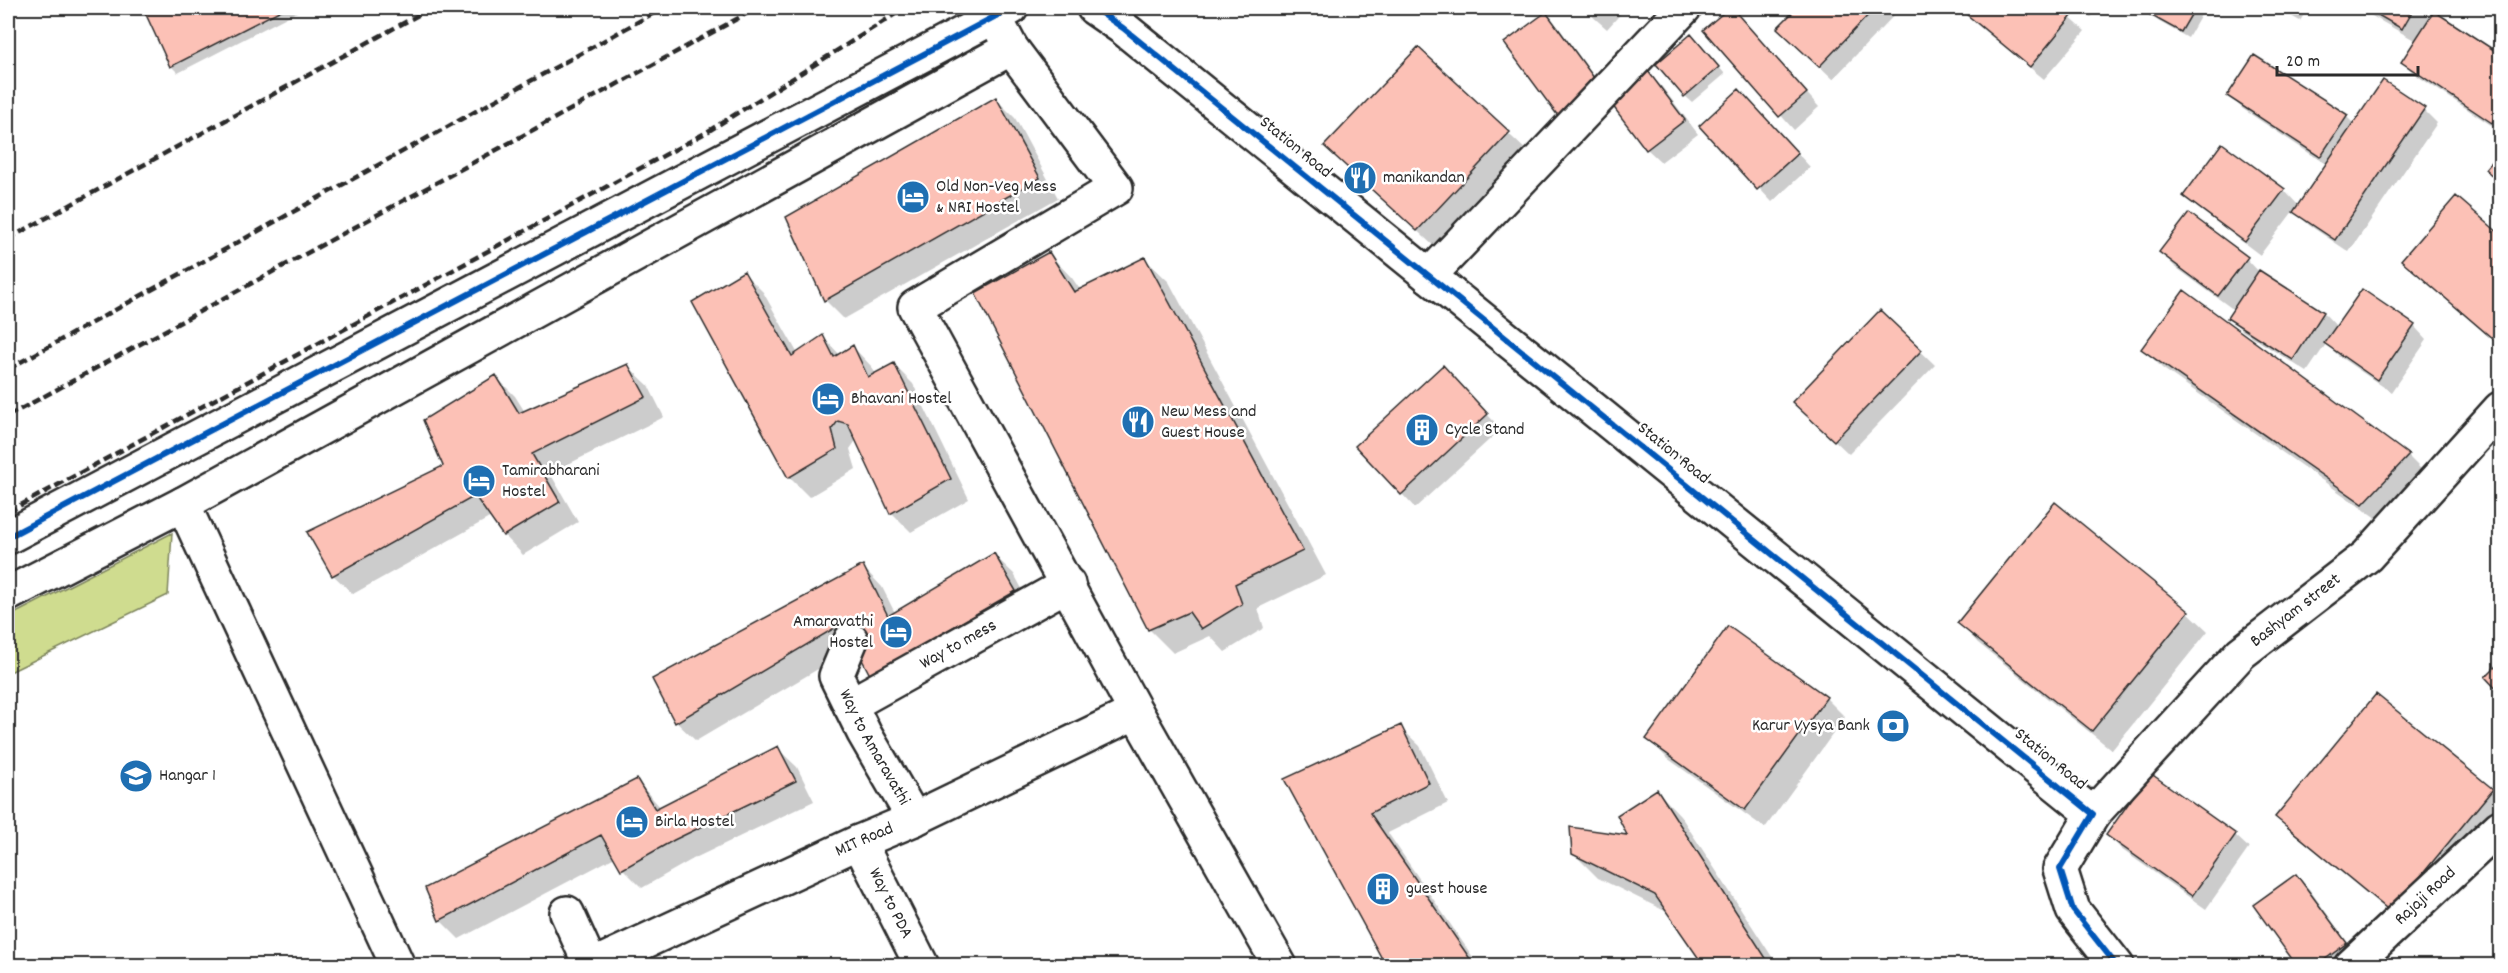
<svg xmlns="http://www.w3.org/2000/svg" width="2508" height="973" viewBox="0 0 2508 973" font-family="Dekko,sans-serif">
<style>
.green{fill:#cfdc8f;stroke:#7d845d;stroke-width:1.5}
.shadow{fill:#0003}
.building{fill:#fcc1b6;stroke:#2b2b2b;stroke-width:1.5}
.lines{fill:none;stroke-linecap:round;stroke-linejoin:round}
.minor-casing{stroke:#2b2b2b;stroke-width:38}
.minor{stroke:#fff;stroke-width:33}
.rail{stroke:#2b2b2b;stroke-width:4.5;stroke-dasharray:9 4.5;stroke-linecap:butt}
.cycleway-casing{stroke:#fff;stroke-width:10}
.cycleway{stroke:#0057b8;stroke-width:6}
.labels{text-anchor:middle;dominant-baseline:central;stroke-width:5;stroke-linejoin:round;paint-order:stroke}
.street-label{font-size:18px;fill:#2b2b2b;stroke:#fff}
.poi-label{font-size:18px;fill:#2b2b2b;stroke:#fff;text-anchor:start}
</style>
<rect width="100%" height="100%" fill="#fff"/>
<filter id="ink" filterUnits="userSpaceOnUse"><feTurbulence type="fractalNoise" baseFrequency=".0167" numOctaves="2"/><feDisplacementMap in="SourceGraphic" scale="12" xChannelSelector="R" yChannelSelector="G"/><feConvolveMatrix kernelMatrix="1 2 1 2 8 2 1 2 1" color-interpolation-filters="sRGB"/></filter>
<g filter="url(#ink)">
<path class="green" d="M172,533L168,595L8,673V617Z"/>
<path class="shadow" d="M145,8H304L178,73L171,66Z
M1583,8H1626L1607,29Z
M1799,8H1901L1833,79L1779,28Z
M1963,8H2059L2085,31L2044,79L1975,23L1962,9Z
M2079,8H2098L2091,17Z
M2156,8H2205L2188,38L2158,21L2152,14Z
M2277,8H2308L2300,21Z
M2358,8H2436L2433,12L2500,56V131L2416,75L2402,62L2416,41Z
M1546,14L1559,28L1612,101L1648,73L1662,87L1698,134L1661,162L1647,149L1611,101L1573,129L1559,115Z
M1744,22L1819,107L1794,130L1705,30Z
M1697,42L1725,74L1692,102L1685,96Z
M1418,49L1528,152L1437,249L1346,165Z
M2229,96L2347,117L2355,125L2424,110L2437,123L2349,252L2309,225L2294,210L2260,255L2199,209L2185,196L2223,145L2284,190L2299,206L2327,165L2243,109Z
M996,99L1015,118L1058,198L844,319L825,300Z
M1753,105L1810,167L1772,202L1701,126Z
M2456,198L2500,236V346L2403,260Z
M2190,215L2247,259L2260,273L2324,313L2337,327L2414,326L2427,340L2391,392L2340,357L2326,344L2307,372L2243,331L2229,318L2234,310L2174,266L2161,252Z
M1049,254L1072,278L1081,291L1145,259L1169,282L1326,575L1258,608L1264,628L1225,652L1210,636L1173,653L1150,630L977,294Z
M743,272L763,292L798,354L823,337L840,355L853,347L872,367L876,375L894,365L913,384L969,499L911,532L892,513L857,439L850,449L856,469L809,497L790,478L694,303Z
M1880,312L1935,365L1849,454L1808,415Z
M2143,348L2408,456L2427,475L2383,523L2162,368Z
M628,366L648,385L664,417L550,473L578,522L523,555L504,535L491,517L353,594L333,575L445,466L496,377L515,396L525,412Z
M1456,381L1501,429L1415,508L1402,494Z
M2055,504L2188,612L2208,631L2112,750L1978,643L1959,623Z
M994,555L1014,574L1034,611L891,693L871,674L857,646L696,741L676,722L863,567L882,587L895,613Z
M1826,698L1845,717L1765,828L1667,758L1648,739Z
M1400,727L1420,746L1448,803L1388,833L1479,966H1388L1286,779Z
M777,748L797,767L814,801L693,859L642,888L623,869L615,857L459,939L440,920L637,781L661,808Z
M2492,790L2500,799V822L2411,930L2297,836L2277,817Z
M1657,791L1680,815L1778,966H1706L1669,913L1598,878L1574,854L1629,837Z
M2108,835H2235L2249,848L2206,909L2121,849Z
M2296,876L2309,889L2359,958L2348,966H2298Z"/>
<path class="building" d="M143,8H285L170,67Z
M1729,8H1732L1807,93L1779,117L1703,30Z
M1797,8H1875L1819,67L1777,28Z
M1961,8H2062L2072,16L2030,67L1960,9Z
M2154,8H2195L2181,32L2150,15Z
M2366,8H2414L2402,29Z
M2434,11L2500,54V110L2492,123L2401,62Z
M1546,12L1600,86L1558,116L1504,43Z
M1691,34L1719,67L1684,97L1656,64Z
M1418,47L1510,132L1417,231L1324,146Z
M2254,55L2348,115L2320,157L2227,96Z
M1648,71L1685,120L1646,150L1609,101Z
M2383,80L2425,108L2335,240L2293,212Z
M1739,89L1798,153L1757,190L1699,126Z
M996,97L1040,178L824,301L786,217Z
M2222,143L2285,189L2245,242L2183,196Z
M2500,151V183L2485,169Z
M2456,196L2500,234V345L2401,260Z
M2189,213L2248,257L2218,296L2159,252Z
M1049,252L1074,292L1145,257L1303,551L1235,584L1242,604L1201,629L1189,612L1148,630L975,293Z
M2259,270L2324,312L2293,360L2227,318Z
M744,271L792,356L823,335L834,357L853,345L868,377L894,363L951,479L890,514L848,424L838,421L832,429L837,449L788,478L692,302Z
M2362,289L2415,325L2377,380L2324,343Z
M2184,290L2409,455L2363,504L2141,349Z
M1880,310L1922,350L1834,441L1792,402Z
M628,364L646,397L532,454L560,502L503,536L475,496L332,576L307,532L443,466L423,420L496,375L519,413Z
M1443,365L1488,414L1401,495L1355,446Z
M2055,502L2189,611L2092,731L1957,623Z
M994,553L1016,591L870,675L843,623L675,723L652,679L863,565L888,616Z
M1728,626L1827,697L1745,810L1646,739Z
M2500,662V693L2485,677Z
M2376,694L2493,789L2391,912L2275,817Z
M1401,725L1429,783L1370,813L1475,966H1386L1284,779Z
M778,746L796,781L674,840L621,870L601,835L439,921L425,888L637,779L655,809Z
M2150,773L2236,834L2192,896L2106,835Z
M1657,789L1771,966H1704L1655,895L1572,854L1570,827L1627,835L1617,815Z
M2296,874L2347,943L2316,966H2297L2253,905Z"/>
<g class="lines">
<defs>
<g id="minor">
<path d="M1094,8L1123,28L2093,814L2060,869L2073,910L2117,966"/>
<path d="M1011,48L1116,188L915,307L1136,712L1280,966"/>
<path d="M1429,276L1684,8"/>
<path d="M183,504L398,966"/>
<path d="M8,537L1011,8"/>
<path d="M8,594L183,504L1011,48L994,16"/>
<path id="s1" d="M851,640L836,676L864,733L914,819"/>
<path id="s2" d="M850,705L1068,584"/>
<path id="s3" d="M2093,814L2241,653L2367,556L2500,409"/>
<path id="s4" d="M859,842L922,966"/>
<path d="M567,913L591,966"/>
<path id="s5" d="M592,966L859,842L914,819L1136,712"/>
<path id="s6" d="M2351,966L2500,827"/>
</g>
</defs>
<use href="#minor" class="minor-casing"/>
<use href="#minor" class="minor"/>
<path class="rail" d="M8,239L431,8
M8,369L663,8
M8,416L757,8
M8,512L707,132L905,8"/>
<defs>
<path id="cycleway" d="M1094,8L1123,28L2093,814L2060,869L2073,910L2117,966
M8,537L1011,8"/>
</defs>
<use href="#cycleway" class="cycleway-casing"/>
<use href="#cycleway" class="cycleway"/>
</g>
</g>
<defs>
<symbol id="restaurant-disc" viewBox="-11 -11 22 22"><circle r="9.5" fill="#1f6fb2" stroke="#fff"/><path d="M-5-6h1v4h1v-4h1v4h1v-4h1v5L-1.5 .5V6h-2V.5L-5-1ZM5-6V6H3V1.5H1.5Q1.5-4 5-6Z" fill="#fff"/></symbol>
<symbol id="hotel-disc" viewBox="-11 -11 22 22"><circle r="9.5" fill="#1f6fb2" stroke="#fff"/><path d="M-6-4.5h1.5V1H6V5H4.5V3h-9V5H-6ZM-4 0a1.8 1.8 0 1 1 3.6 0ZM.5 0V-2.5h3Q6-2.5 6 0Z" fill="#fff"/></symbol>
<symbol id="building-disc" viewBox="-11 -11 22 22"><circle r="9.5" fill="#1f6fb2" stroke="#fff"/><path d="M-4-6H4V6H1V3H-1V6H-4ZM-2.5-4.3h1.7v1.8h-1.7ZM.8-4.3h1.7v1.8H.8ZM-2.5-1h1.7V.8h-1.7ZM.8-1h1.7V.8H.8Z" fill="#fff"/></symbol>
<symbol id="bank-disc" viewBox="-11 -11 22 22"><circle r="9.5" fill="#1f6fb2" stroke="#fff"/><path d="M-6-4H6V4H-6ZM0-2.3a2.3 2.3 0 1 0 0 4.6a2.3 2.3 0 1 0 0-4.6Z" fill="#fff"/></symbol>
<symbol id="university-disc" viewBox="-11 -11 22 22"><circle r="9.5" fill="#1f6fb2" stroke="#fff"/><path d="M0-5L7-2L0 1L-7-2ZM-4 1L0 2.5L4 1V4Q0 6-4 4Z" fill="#fff"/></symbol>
</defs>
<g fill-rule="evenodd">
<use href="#restaurant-disc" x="1341" y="159" width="38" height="38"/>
<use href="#hotel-disc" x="894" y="178" width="38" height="38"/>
<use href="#hotel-disc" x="809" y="380" width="38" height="38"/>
<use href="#restaurant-disc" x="1119" y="403" width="38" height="38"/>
<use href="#building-disc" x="1403" y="411" width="38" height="38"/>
<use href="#hotel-disc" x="460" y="462" width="38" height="38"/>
<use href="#hotel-disc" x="877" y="613" width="38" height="38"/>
<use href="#bank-disc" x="1874" y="707" width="38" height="38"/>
<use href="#university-disc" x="117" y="757" width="38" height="38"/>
<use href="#hotel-disc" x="613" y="803" width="38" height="38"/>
<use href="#building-disc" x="1364" y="870" width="38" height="38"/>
</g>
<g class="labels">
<g class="street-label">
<text transform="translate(1295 148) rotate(39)">Station Road</text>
<text transform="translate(1673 454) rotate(39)">Station Road</text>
<text stroke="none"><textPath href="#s3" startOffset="288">Bashyam street</textPath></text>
<text stroke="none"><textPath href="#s2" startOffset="124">Way to mess</textPath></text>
<text stroke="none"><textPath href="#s1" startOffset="120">Way to Amaravathi</textPath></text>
<text transform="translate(2050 760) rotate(39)">Station Road</text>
<text stroke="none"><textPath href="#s5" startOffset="300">MIT Road</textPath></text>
<text stroke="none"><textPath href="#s6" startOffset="102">Rajaji Road</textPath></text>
<text stroke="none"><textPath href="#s4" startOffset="69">Way to PDA</textPath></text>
</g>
<g class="poi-label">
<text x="1383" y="178">manikandan</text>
<text x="936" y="187">Old Non-Veg Mess<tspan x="936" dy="21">&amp; NRI Hostel</tspan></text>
<text x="851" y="399">Bhavani Hostel</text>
<text x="1161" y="412">New Mess and<tspan x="1161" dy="21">Guest House</tspan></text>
<text x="1445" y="430">Cycle Stand</text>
<text x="502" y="471">Tamirabharani<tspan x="502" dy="21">Hostel</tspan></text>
<text x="873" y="622" text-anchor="end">Amaravathi<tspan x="873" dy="21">Hostel</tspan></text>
<text x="1870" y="726" text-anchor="end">Karur Vysya Bank</text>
<text x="159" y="776">Hangar 1</text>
<text x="655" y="822">Birla Hostel</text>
<text x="1406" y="889">guest house</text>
</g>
</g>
<rect width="2508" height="973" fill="none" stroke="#fff" stroke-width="30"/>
<rect x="15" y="15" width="2478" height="943" fill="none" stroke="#2b2b2b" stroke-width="2" filter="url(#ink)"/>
<path d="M2277 66v9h141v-9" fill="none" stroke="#2b2b2b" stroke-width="3"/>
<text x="2286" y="66" font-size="18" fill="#2b2b2b" stroke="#ffffff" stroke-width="4.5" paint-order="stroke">20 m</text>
</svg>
